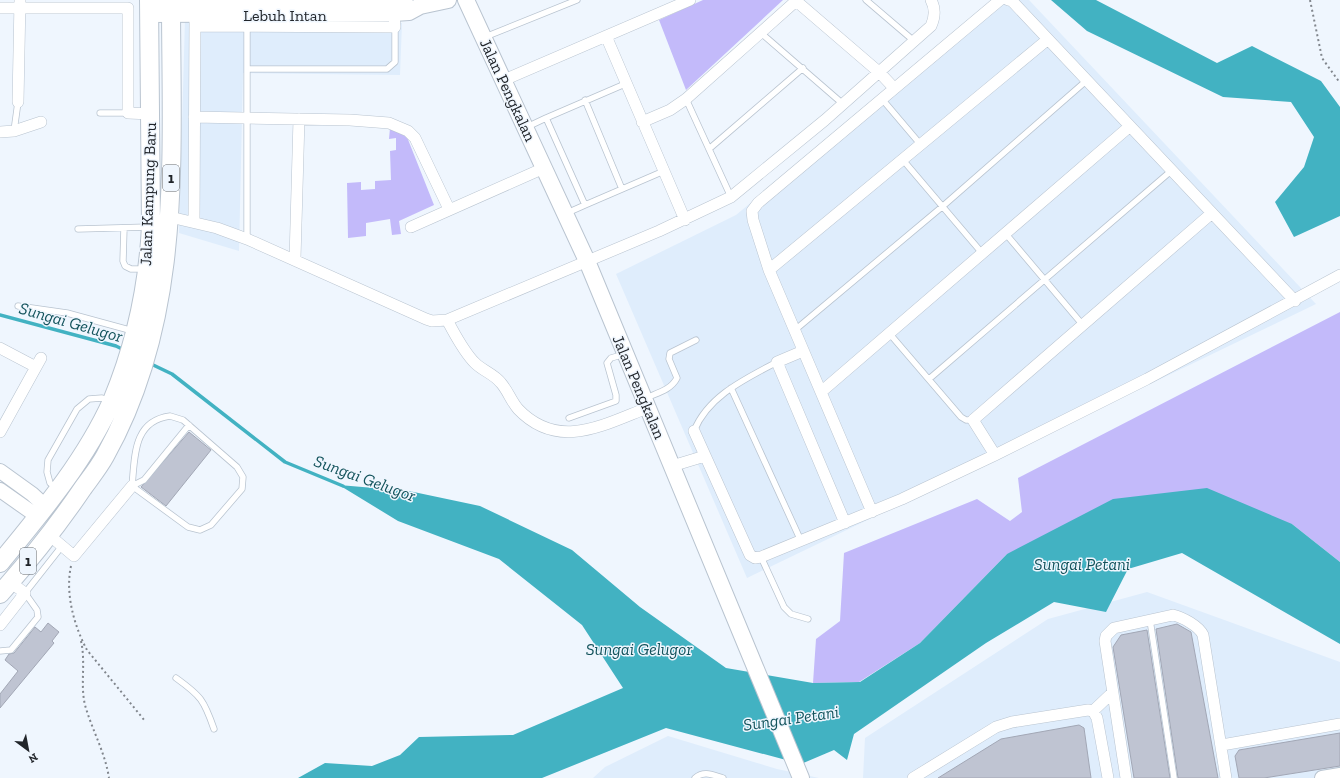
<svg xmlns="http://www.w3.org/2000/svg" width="1340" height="778" viewBox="0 0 1340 778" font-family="'Zilla Slab',serif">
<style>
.built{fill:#dfedfc}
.green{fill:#c3bafa}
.water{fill:#42b2c2}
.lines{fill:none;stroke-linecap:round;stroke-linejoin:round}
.stream{stroke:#42b2c2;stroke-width:3.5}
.building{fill:#bfc4d2;stroke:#a2a7b5}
.service-casing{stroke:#b9c4d0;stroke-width:7}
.minor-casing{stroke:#b9c4d0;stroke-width:12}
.tertiary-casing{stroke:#b9c4d0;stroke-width:16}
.secondary-casing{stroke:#b9c4d0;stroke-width:18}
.primary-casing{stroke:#b9c4d0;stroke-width:20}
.path{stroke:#81868d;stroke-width:2;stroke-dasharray:2 3;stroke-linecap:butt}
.service{stroke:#fff;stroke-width:5.5}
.minor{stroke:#fff;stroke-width:11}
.tertiary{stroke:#fff;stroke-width:14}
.secondary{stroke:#fff;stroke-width:16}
.primary{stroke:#fff;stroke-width:18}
.labels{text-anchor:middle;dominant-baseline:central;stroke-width:3;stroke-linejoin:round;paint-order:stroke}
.shield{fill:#eff6fe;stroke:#5f646a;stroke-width:1}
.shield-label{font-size:15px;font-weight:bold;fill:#21252a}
.street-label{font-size:16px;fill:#21252a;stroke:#eff6fe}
.water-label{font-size:17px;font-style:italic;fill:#13535c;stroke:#eff6fe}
</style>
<rect width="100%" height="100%" fill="#eff6fe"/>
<path class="built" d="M996,0H1029L1316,304L747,578L616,274L736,215Z
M185,19L402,23L400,75L243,73L239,251L179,233Z
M1147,592L1340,662V778H863L865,738L1048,619Z
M668,736L777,769L819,778H593L605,767Z"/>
<path class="green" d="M703,0H783L686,90L659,20Z
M390,128L407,137L434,205L399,221L401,234L392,235L390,219L366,223V236L348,238L347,183L361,182V190L375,189V181L391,180L390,151L396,150V138L389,139Z
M1340,312V562L1292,524L1007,554L920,643L859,682L813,683L816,639L840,621L844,553L977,499L1010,521L1022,512L1018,478Z"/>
<path class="water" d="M1051,0H1096L1217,63L1252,46L1321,81L1340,107V216L1294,237L1275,202L1304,167L1314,137L1291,102L1223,97L1087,31Z
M339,485L409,491L480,506L572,550L640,607L726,668L813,683L860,682L920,643L1007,554L1113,499L1207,488L1292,524L1340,562V644L1182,553L1128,569L1106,612L1054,602L986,643L854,734L847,760L834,750L801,764L666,728L542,778H298L325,763L372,766L400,755L419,737L513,735L623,688L582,625L499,559L398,521Z"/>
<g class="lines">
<path class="stream" d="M0,315L116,346L124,350
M149,363L172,374L285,462L343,486"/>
</g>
<path class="building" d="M189,432L211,450L166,506L141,487Z
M48,623L59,632L52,641L54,643L0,708V694L18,671L5,660L9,654L14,653L35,627L41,632Z
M1177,624L1191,632L1218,778H1178L1156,629Z
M1147,630L1170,778H1134L1113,647L1121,635Z
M1079,725L1084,728L1091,778H938L1001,739Z
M1340,733V766L1264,778H1239L1235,756L1239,750Z"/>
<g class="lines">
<defs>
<path id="service" d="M866,0L914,41
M761,33L843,104
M485,37L577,0
M247,69H387L395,62V27
M686,99L731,197
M882,99L921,145
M585,100L622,189
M100,113H128
M546,118L625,84
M527,127L546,118L585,205L567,213
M14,131L18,102
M709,149L803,68
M903,160L982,253
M585,205L664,171
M124,228L123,261L125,266L131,269H144
M78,229L148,227
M1005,233L1082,324
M247,239V25
M18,306L67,313L133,331
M795,330L943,206L1086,81
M889,333L961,417L966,420H973
M929,379L1171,171
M731,388L801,541
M646,398C657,393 671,390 677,378L669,359L670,353L696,340
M170,416L183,420L237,467L243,477L242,489L211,525L200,530L188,527L132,486C135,456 133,421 170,416Z
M569,418L616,401V395L607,363L611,358L625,354
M694,431C708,396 745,379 777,362
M132,486L144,480L189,425
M56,488L50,483L47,472L48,460L77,409L89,399L102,398L110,401
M761,557L784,607L791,614L808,619
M1150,620L1174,778
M0,651L11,650L38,617L37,610L25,593L62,546
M176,678C201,696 204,700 214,729
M695,778C704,770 713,775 723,778"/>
<path id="minor" d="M795,0L880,73L894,88
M1008,0L1012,1L1295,301
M0,8H128V113L151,114
M195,26L395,27L394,13
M606,36L685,220
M504,80L690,0
M18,102L20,0
M194,117L350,120L389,123L408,131L415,138L449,209
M642,122L670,110L686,99L796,1
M0,132L14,131L41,122
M170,217L217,228L247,239L426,319L432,321L447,320L659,231L731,197L825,120L931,26C935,17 936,9 931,0
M194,222L195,20
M411,227L544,168
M295,259L299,119
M769,270L1047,40
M447,320C455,334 463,351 475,363C483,371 494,374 501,383C508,391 511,401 518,409C558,451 603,425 647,408
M0,348L36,367
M803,351L777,362L845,523
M821,392L1129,127
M694,431L750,555L755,558L761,557L902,499L995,455L1147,379L1340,275
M0,432L41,358
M995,455L973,420L1212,213
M672,466L705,456
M872,512L769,270L753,220L752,211L758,203L1000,0
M49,535L74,556L132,486
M0,625L25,593L10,582
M1093,711L1112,693
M1222,745L1340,724
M913,778L996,727L1012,722L1088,710L1093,711L1097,718L1108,778
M1126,778L1105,641L1106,636L1114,628L1173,615C1182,617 1199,626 1203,635L1226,778"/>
<path id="tertiary" d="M0,471L32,494L45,506
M0,490L37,516
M1322,778L1340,775"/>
<path id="secondary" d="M466,0L587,261L801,778
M149,2L405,3
M149,14L394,13L409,12L420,6L448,0"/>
<path id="primary" d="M0,563C41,513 85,461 112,401C135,346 148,286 151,226L149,0
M0,594C30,560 58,525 83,488C91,477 99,467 105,456C184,315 171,155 171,0"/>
</defs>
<use href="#service" class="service-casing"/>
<use href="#minor" class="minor-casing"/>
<use href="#tertiary" class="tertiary-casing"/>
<use href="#secondary" class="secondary-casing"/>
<use href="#primary" class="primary-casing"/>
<path class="path" d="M1310,0L1322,58L1340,83
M71,566C65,593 74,626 87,650L145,721
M81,641C86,663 80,684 85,705C92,730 105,752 109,778"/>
<use href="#service" class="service"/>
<use href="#minor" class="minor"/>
<use href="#tertiary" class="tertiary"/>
<use href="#secondary" class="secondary"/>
<use href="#primary" class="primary"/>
</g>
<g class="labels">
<g class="shield">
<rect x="163" y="165" width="16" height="26" rx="3"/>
<rect x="20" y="548" width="16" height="26" rx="3"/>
</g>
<g class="shield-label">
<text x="171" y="178">1</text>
<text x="28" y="561">1</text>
</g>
<g class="street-label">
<text x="285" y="15">Lebuh Intan</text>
<text transform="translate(508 90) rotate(65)">Jalan Pengkalan</text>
<text transform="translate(148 194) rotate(-88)">Jalan Kampung Baru</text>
<text transform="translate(639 387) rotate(67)">Jalan Pengkalan</text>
</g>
<g class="water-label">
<text transform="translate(71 322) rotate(16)">Sungai Gelugor</text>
<text transform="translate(365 478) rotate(20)">Sungai Gelugor</text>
<text x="1082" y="564">Sungai Petani</text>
<text x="639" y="649">Sungai Gelugor</text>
<text transform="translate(791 718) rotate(-8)">Sungai Petani</text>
</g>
</g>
<g transform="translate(28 750) rotate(148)" stroke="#eff6fe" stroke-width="3" paint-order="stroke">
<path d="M0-3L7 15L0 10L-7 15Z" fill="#21252a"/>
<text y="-6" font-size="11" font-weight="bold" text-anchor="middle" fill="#21252a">N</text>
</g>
</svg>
